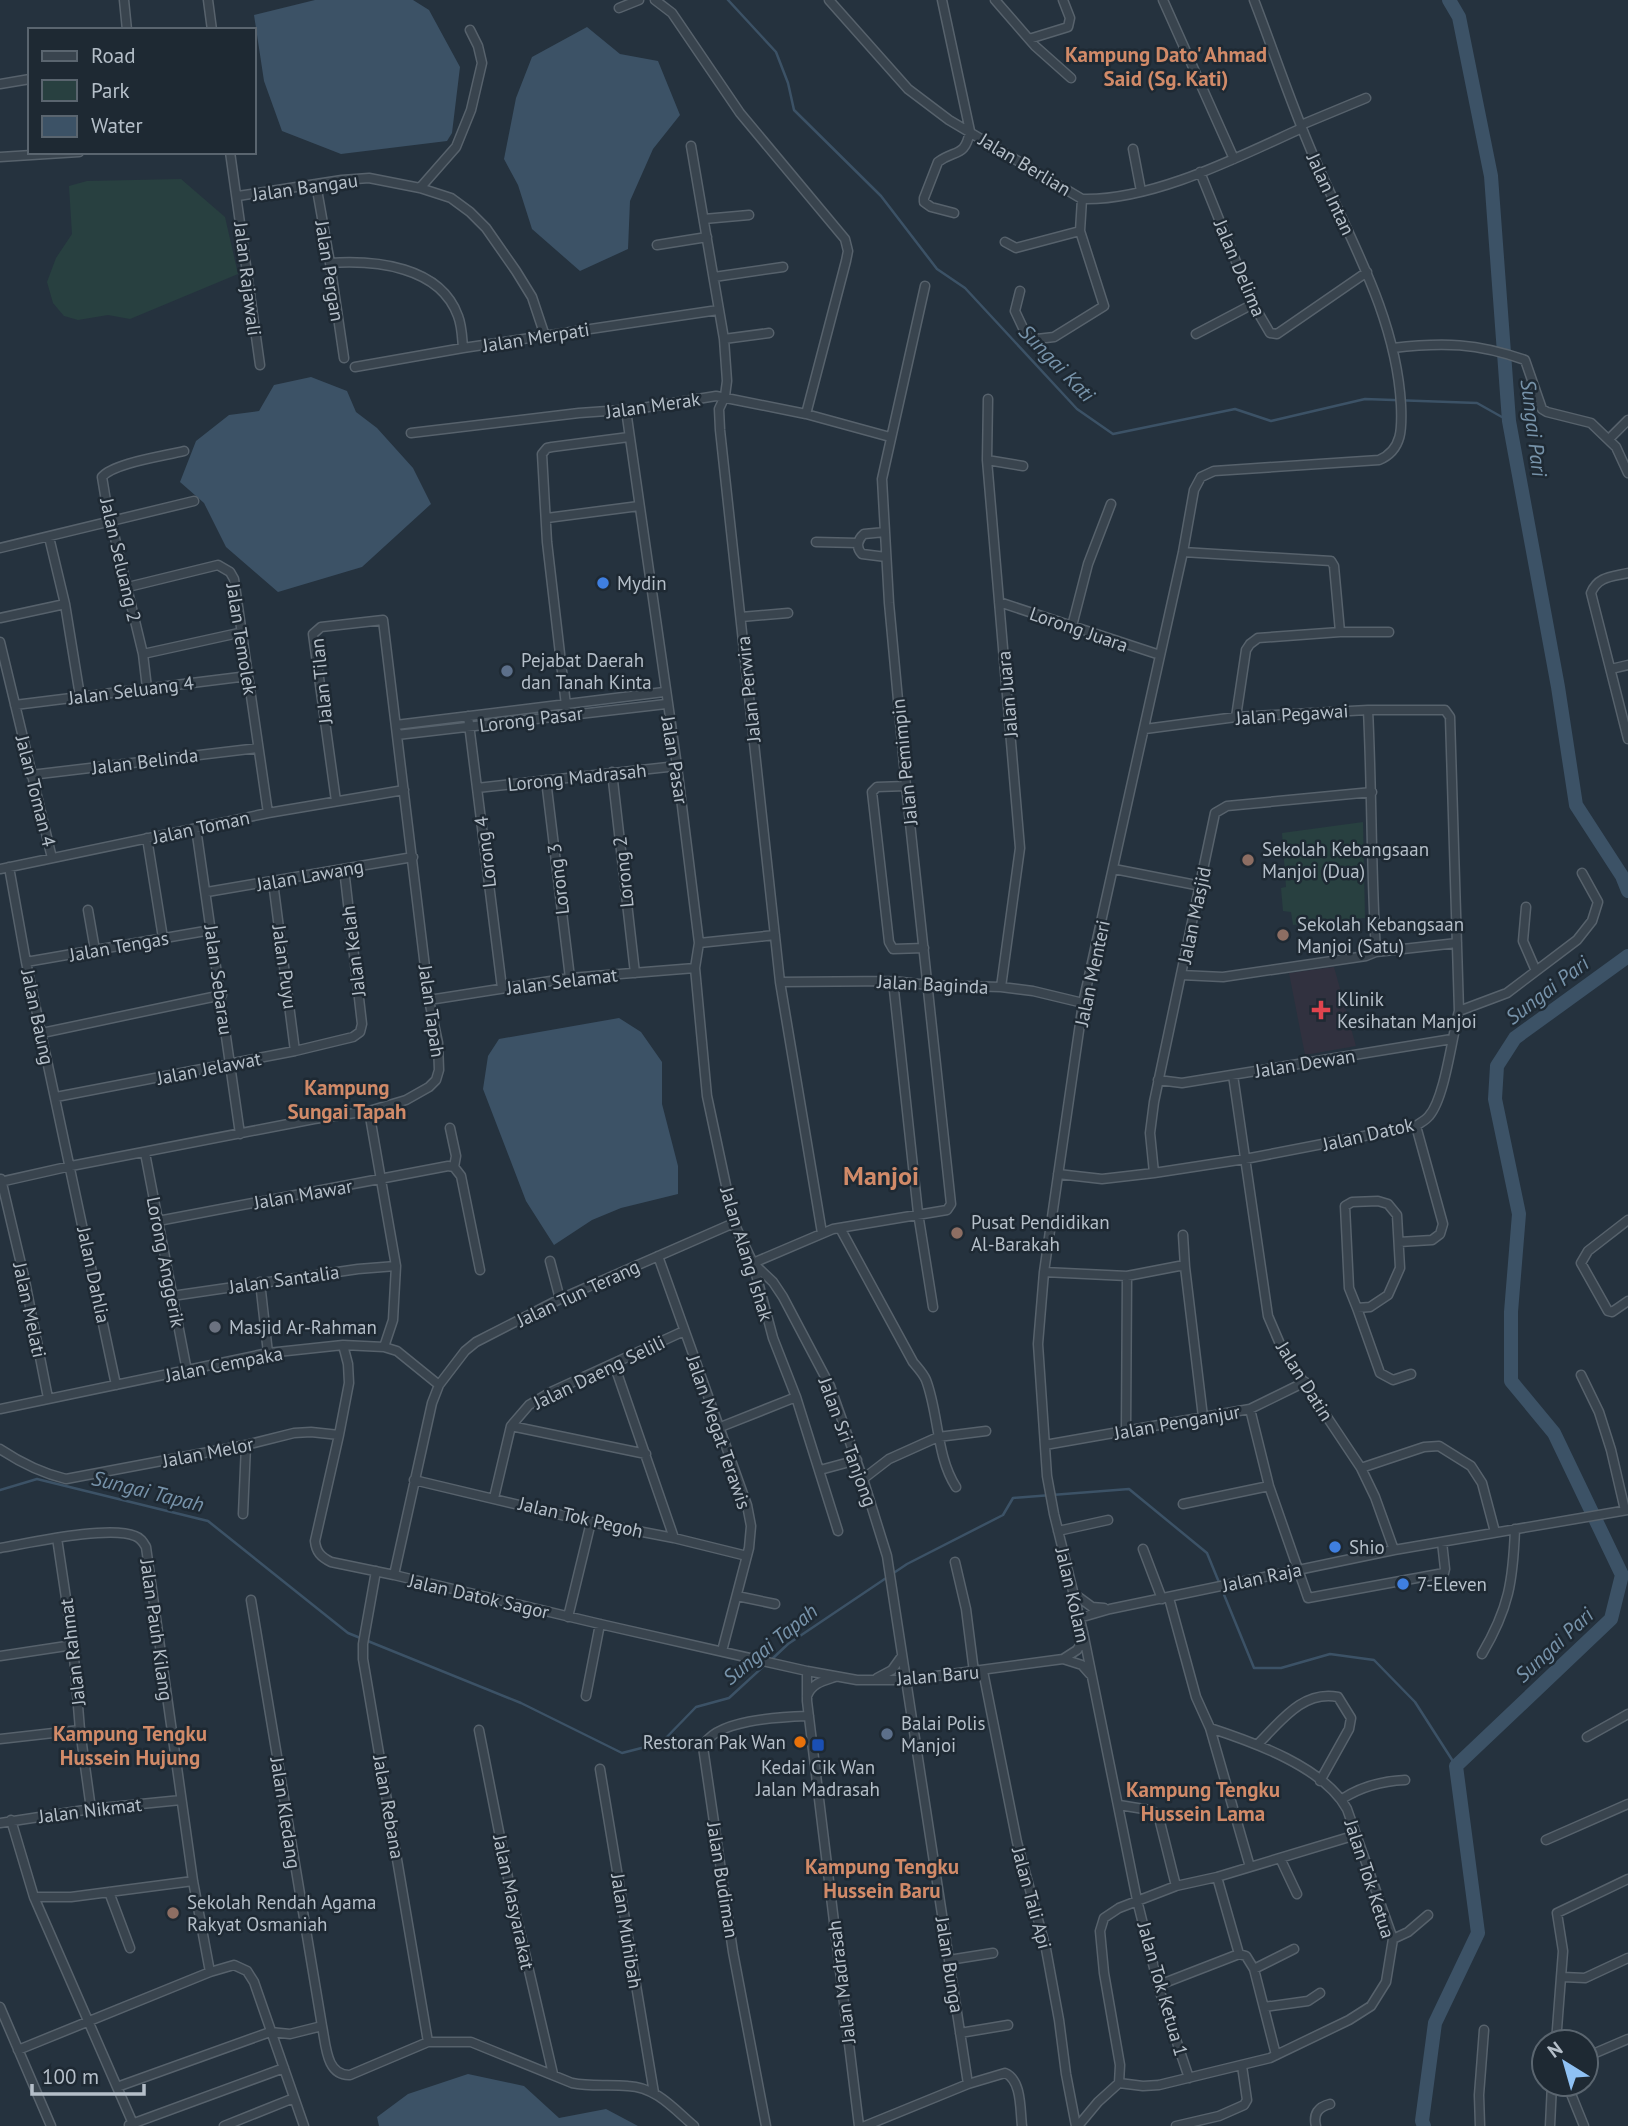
<svg xmlns="http://www.w3.org/2000/svg" width="1628" height="2126" viewBox="0 0 1628 2126" font-family="'PT Sans',sans-serif">
<style>
.medical{fill:#31313f}
.park{fill:#284040}
.water{fill:#3c5266}
.lines{fill:none;stroke-linecap:round;stroke-linejoin:round}
.stream{stroke:#3c5266;stroke-width:2.5}
.river{stroke:#3c5266;stroke-width:14}
.minor-casing{stroke:#57626c;stroke-width:11}
.minor{stroke:#39444e;stroke-width:8}
.shop-dot{fill:#3f7fe0;stroke:#1e2933;stroke-width:2.5}
.service-dot{fill:#5c6f8a;stroke:#1e2933;stroke-width:2.5}
.education-dot{fill:#8d6e63;stroke:#1e2933;stroke-width:2.5}
.health-dot{fill:#e0444e;stroke:#1e2933;stroke-width:2.5}
.worship-dot{fill:#6b7280;stroke:#1e2933;stroke-width:2.5}
.food-dot{fill:#e8710a;stroke:#1e2933;stroke-width:2.5}
.transit-dot{fill:#1a4fb4;stroke:#1e2933;stroke-width:2.5}
.labels{text-anchor:middle;dominant-baseline:central;stroke-width:5;stroke-linejoin:round;paint-order:stroke}
.street-label{font-size:19px;fill:#b5bfc9;stroke:#1e2933}
.poi-label{font-size:19px;fill:#b5bfc9;stroke:#1e2933;text-anchor:start}
.neighbourhood-label{font-size:21px;font-weight:bold;fill:#d18a68;stroke:#1e2933}
.water-label{font-size:21px;font-style:italic;fill:#7793aa;stroke:#1e2933}
.district-label{font-size:26px;font-weight:bold;fill:#d18a68;stroke:#1e2933}
</style>
<rect width="100%" height="100%" fill="#25323e"/>
<path class="medical" d="M1334,967L1356,1046L1305,1055L1289,973Z"/>
<path class="park" d="M181,179L225,217L238,274L130,319L108,315L78,320L64,316L53,303L47,282L56,258L72,234L69,186L87,181Z
M1363,822L1365,918L1293,925L1291,912L1283,911L1281,888L1286,887L1282,833Z"/>
<path class="water" d="M315,0H413L429,10L460,67L452,133L447,141L341,154L282,131L264,81L254,15Z
M587,27L620,54L658,61L680,115L653,149L630,201L628,249L580,271L532,229L518,185L504,159L516,98L532,57Z
M311,377L347,391L356,412L377,428L413,468L431,504L362,567L278,592L226,547L204,503L180,482L196,441L229,415L259,411L274,385Z
M619,1018L641,1032L662,1062V1104L678,1166V1194L621,1208L592,1220L554,1245L526,1201L483,1089L488,1056L499,1039Z
M468,2074L524,2086L559,2118L606,2109L638,2126H379L377,2117L408,2094Z"/>
<g class="lines">
<path class="stream" d="M728,0L776,52L788,83L794,110L881,196L937,269L965,288L1077,409L1113,434L1235,409L1271,421L1365,399L1477,403L1509,421
M0,1490L37,1479L208,1521L348,1633L521,1703L622,1753L661,1743L696,1707L729,1698L766,1664
M771,1660L788,1644L907,1564L1003,1515L1013,1498L1129,1489L1207,1553L1254,1668H1281L1330,1654L1374,1660L1415,1702L1456,1766"/>
<path class="river" d="M1449,0L1459,17L1491,176L1509,421L1558,687L1576,805L1622,876L1628,891
M1424,2126L1422,2121L1435,2023L1478,1933L1456,1766L1611,1619L1622,1575L1554,1433L1511,1381V1312L1519,1214L1495,1099L1497,1066L1515,1038L1628,956"/>
<defs>
<path id="minor" d="M124,0L127,30
M208,0L212,30
M655,0L672,13L740,113L845,239L848,251L846,261L806,414
M829,0L908,89L949,120L1082,199C1153,201 1238,157 1302,128
M942,0L970,131C965,158 955,149 938,162L924,198V202L931,207L954,213
M995,0L1035,46L1071,78
M1163,0L1234,159
M619,8L639,0
M1029,39L1068,27L1070,18L1063,0
M0,84L30,79
M1301,125L1366,98
M691,146L724,339L727,381L725,396L719,409L720,430L780,982L822,1233
M1133,149L1141,191
M230,152L260,365
M0,157L79,152
M1200,172L1253,304L1270,333L1277,334L1367,272
M316,184L330,263L344,358
M420,188L456,147L471,110L482,63L478,46L470,30
M238,196L342,180L369,178L420,188L451,198L470,212L486,228L516,271L532,297L545,336
M704,219L749,215
M1005,242L1016,248L1080,231
M657,245L707,237
M330,263C375,260 440,266 458,316C462,326 462,337 463,348
M714,277L783,267
M1020,291L1015,311L1023,328L1037,339L1054,337L1104,306L1080,231L1082,199
M1196,334L1253,304
M724,339L769,333
M1393,348C1443,342 1477,343 1525,360L1542,409L1547,412L1591,423L1616,447L1628,473
M355,367L463,348L718,310
M988,399L987,460L1020,848L1001,987
M626,410L677,766L699,943L695,968L707,1096L734,1223L753,1263L773,1338L796,1397L838,1531
M411,433L579,413L636,409L716,396L806,414L890,437
M1610,438L1628,420
M987,460L1023,466
M547,518L639,506
M885,532L864,534C857,540 856,548 862,554L886,557
M49,537L65,604L80,696
M816,542L858,543
M0,548L194,501
M1183,552L1331,561L1334,566L1340,632
M1628,573C1612,577 1598,576 1591,593L1628,739
M128,587L218,565L230,572L234,579L268,813
M999,602L1160,655
M741,617L788,613
M0,618L65,604
M1072,626L1088,564L1111,504
M0,642L52,858
M143,654L243,632
M1611,669L1628,665
M147,688L143,654L106,501L102,477C113,463 165,456 184,451
M15,705L248,676
M1368,710C1372,790 1371,871 1376,952
M567,714L547,542L542,454L547,448L552,447L629,437
M468,716L502,988
M1236,717L1246,650L1250,644L1258,638L1340,632H1389
M396,725L664,692
M397,735L666,704
M612,772L635,973
M31,775L258,748
M546,780L570,978
M906,786L877,787L872,792L889,942L893,949L924,948
M477,788L677,766
M196,828L240,1134
M147,838L163,938
M9,867L26,962L116,1385
M0,869L268,813L404,790
M1114,869L1201,886
M273,882L295,1051
M207,892L413,857
M1526,907L1523,941L1536,971
M88,910L95,950
M699,943L775,935
M26,962L211,930
M1181,975L1223,977L1366,956L1376,952L1457,943
M893,981L918,1213L933,1307
M780,982L893,981L928,985L1001,987L1033,991L1083,1003
M429,1000L570,978L695,968
M1459,1011L1507,993L1577,940L1592,921L1598,902L1582,873
M42,1033L222,995
M1233,1075L1268,1316L1283,1351L1361,1468L1375,1497L1394,1550
M1158,1080L1182,1083L1452,1039
M56,1097L295,1051L353,1037L360,1032L362,1024L344,869
M369,1111L396,1266L393,1320L384,1347
M450,1128L456,1156L454,1167
M145,1153L187,1371
M1154,1173L1150,1133L1154,1102L1215,813L1227,806L1372,792
M1058,1174L1102,1179L1154,1173L1245,1159L1416,1126C1420,1123 1426,1120 1429,1116C1445,1098 1452,1036 1459,1011L1450,717L1445,710H1368L1236,717L1145,729
M1,1179L25,1281L48,1398
M0,1182L71,1166L314,1119L369,1111L406,1100L429,1087L436,1080L439,1070L438,1043L429,1000L383,620L321,627L313,634L336,801
M1378,1201L1388,1204L1397,1215L1400,1268L1388,1295L1370,1307L1357,1308L1349,1288L1345,1206L1352,1202Z
M1628,1220L1588,1251L1581,1263L1608,1311L1612,1312L1628,1301
M158,1221L448,1166L454,1167L461,1176L480,1270
M734,1223L560,1299L476,1342L465,1351L439,1385L432,1403L394,1575L600,1624L807,1671L857,1680H906L1063,1659L1077,1650L1084,1639
M840,1228L913,1362C917,1367 923,1373 926,1380C939,1414 936,1456 956,1487
M1183,1235L1185,1267
M1399,1242L1432,1240L1440,1234L1443,1224L1416,1126
M658,1256L747,1505L751,1526L749,1548L722,1651
M550,1261L560,1299
M753,1263L833,1229L947,1210L951,1204L906,786L889,603L882,479L925,286
M754,1264L773,1282L783,1297L830,1386L863,1479L887,1556L968,2084
M1044,1272L1127,1276L1179,1266L1185,1267L1203,1417
M260,1282L268,1353
M172,1296L358,1269L396,1266
M1357,1308L1380,1373L1393,1380L1411,1374
M343,1345L348,1364L349,1383L339,1435L315,1541C316,1552 321,1557 331,1562L394,1575
M614,1364L674,1538
M1581,1375L1599,1412L1611,1450L1625,1510
M0,1409L268,1353L343,1345L384,1347L397,1351L439,1385
M1250,1409L1269,1486L1308,1598L1444,1573L1445,1569L1442,1542
M511,1426L646,1454
M718,1428L796,1397
M1126,1430L1127,1276
M1045,1445L1250,1409L1305,1382
M0,1449C21,1463 41,1473 66,1479L246,1445L294,1433L311,1432L339,1435
M1361,1468L1424,1447L1439,1446L1471,1466L1482,1483L1495,1532
M820,1470L857,1460
M863,1479L889,1459L938,1437L986,1431
M414,1480L591,1522L674,1538L747,1556
M494,1498L511,1426L529,1405L551,1392L684,1331
M1183,1504L1269,1486
M243,1514L246,1445
M1058,1531L1108,1520
M57,1538L73,1645L80,1730L91,1809
M0,1548C30,1543 109,1525 135,1536C141,1538 143,1542 146,1547L193,1881L210,1972
M1143,1549L1162,1599
M955,1562L966,1609L974,1672
M376,1571L363,1644V1659L428,2042
M1073,1593L1092,1607L1104,1608
M737,1596L775,1604
M1169,1598L1196,1697L1210,1728L1250,1867
M251,1600L322,2026
M568,1617L591,1522
M1079,1618L1110,1609L1394,1550L1628,1510
M1482,1654C1509,1608 1513,1581 1515,1529
M0,1656L73,1645
M1063,1659L1082,1665L1090,1674
M807,1671V1701L859,2126
M983,1671L1017,1842L1046,1949L1059,2020L1066,2074L1076,2126
M877,1678L892,1670L902,1656
M586,1696L600,1624
M807,1696C812,1683 823,1681 835,1677
M479,1730L511,1893L553,2074
M1587,1737L1628,1714
M0,1739L80,1730
M1258,1744C1281,1721 1303,1690 1338,1697L1351,1718L1349,1729L1320,1781
M600,1769L654,2093
M1342,1799C1362,1786 1382,1781 1405,1780
M1119,1805L1150,1810L1158,1814L1176,1886
M11,1820L34,1897L134,2126
M0,1823L91,1809L181,1800
M1546,1840L1628,1804
M1280,1858L1297,1894
M1217,1877L1239,1954L1246,1956L1254,1969L1276,2055
M109,1892L130,1948
M34,1897H71L193,1881
M1393,1939L1408,1932L1428,1915
M949,1960L993,1953
M1254,1969L1294,1949
M1563,1977L1585,1978L1628,1958
M1159,1985L1239,1954
M0,2007L51,2126
M1264,2007L1308,2001L1320,1993
M960,2033L1008,2025
M1556,2042L1563,1951L1557,1913L1628,1879
M18,2050L210,1972L234,1965L247,1971L254,1982L304,2126
M1586,2057L1628,2039
M1189,2078L1160,1992L1137,1900L1083,1632L1054,1514L1047,1476L1038,1344L1044,1272L1083,1003L1183,552L1194,490L1201,477L1214,471L1379,460C1403,450 1402,427 1401,405C1396,315 1348,236 1313,155C1291,104 1274,52 1254,0
M1119,2083L1143,2086L1159,2085L1270,2058L1349,2020L1371,2006L1386,1982L1393,1939L1347,1809C1324,1767 1253,1742 1210,1728
M1119,2083L1120,2065L1104,1973L1100,1931L1104,1918L1119,1908L1176,1886L1217,1877L1356,1835
M1567,2084L1584,2126
M117,2087L270,2032L290,2034L322,2026C326,2045 326,2076 350,2075L428,2042H471L572,2083C591,2087 609,2084 628,2086C656,2087 674,2109 694,2126
M129,2125L284,2068
M224,2126L294,2098
M766,2126L733,1952L703,1747C714,1719 783,1717 809,1716
M865,2126L968,2084L1005,2073C1022,2080 1020,2110 1022,2126
M1078,2126L1098,2102L1119,2083
M1176,2126L1219,2116L1244,2105L1247,2100L1242,2066
M1316,2126C1313,2114 1318,2107 1330,2104
M1480,2126L1479,2095L1484,2030
M1550,2126L1552,2084"/>
</defs>
<use href="#minor" class="minor-casing"/>
<use href="#minor" class="minor"/>
</g>
<g class="shop-dot">
<circle cx="603" cy="583" r="7"/>
<circle cx="1335" cy="1547" r="7"/>
<circle cx="1403" cy="1584" r="7"/>
</g>
<g class="service-dot">
<circle cx="507" cy="671" r="7"/>
<circle cx="887" cy="1734" r="7"/>
</g>
<g class="education-dot">
<circle cx="1248" cy="860" r="7"/>
<circle cx="1283" cy="935" r="7"/>
<circle cx="957" cy="1233" r="7"/>
<circle cx="173" cy="1913" r="7"/>
</g>
<path class="health-dot" d="M1317.5 999.5h7v7h7v7h-7v7h-7v-7h-7v-7h7z"/>
<circle class="worship-dot" cx="215" cy="1327" r="7"/>
<circle class="food-dot" cx="800" cy="1742" r="7"/>
<rect class="transit-dot" x="811" y="1738" width="14" height="14" rx="3.5"/>
<g class="labels">
<g class="street-label">
<text transform="translate(1025 164) rotate(31)">Jalan Berlian</text>
<text transform="translate(305 187) rotate(-8)">Jalan Bangau</text>
<text transform="translate(1331 194) rotate(65)">Jalan Intan</text>
<text transform="translate(1240 268) rotate(67)">Jalan Delima</text>
<text transform="translate(330 271) rotate(81)">Jalan Pergan</text>
<text transform="translate(248 279) rotate(83)">Jalan Rajawali</text>
<text transform="translate(536 337) rotate(-9)">Jalan Merpati</text>
<text transform="translate(653 405) rotate(-8)">Jalan Merak</text>
<text transform="translate(121 560) rotate(77)">Jalan Seluang 2</text>
<text transform="translate(1079 629) rotate(19)">Lorong Juara</text>
<text transform="translate(242 639) rotate(81)">Jalan Temolek</text>
<text transform="translate(321 681) rotate(-96)">Jalan Tilan</text>
<text transform="translate(748 689) rotate(-96)">Jalan Perwira</text>
<text transform="translate(131 690) rotate(-7)">Jalan Seluang 4</text>
<text transform="translate(1007 694) rotate(-95)">Jalan Juara</text>
<text transform="translate(1292 714) rotate(-4)">Jalan Pegawai</text>
<text transform="translate(531 719) rotate(-7)">Lorong Pasar</text>
<text transform="translate(675 760) rotate(81)">Jalan Pasar</text>
<text transform="translate(145 761) rotate(-7)">Jalan Belinda</text>
<text transform="translate(904 762) rotate(-96)">Jalan Pemimpin</text>
<text transform="translate(577 777) rotate(-6)">Lorong Madrasah</text>
<text transform="translate(36 791) rotate(76)">Jalan Toman 4</text>
<text transform="translate(201 827) rotate(-12)">Jalan Toman</text>
<text transform="translate(485 852) rotate(-97)">Lorong 4</text>
<text transform="translate(623 872) rotate(-96)">Lorong 2</text>
<text transform="translate(310 875) rotate(-10)">Jalan Lawang</text>
<text transform="translate(558 879) rotate(-97)">Lorong 3</text>
<text transform="translate(1194 915) rotate(-78)">Jalan Masjid</text>
<text transform="translate(119 946) rotate(-10)">Jalan Tengas</text>
<text transform="translate(353 951) rotate(-97)">Jalan Kelah</text>
<text transform="translate(285 967) rotate(82)">Jalan Puyu</text>
<text transform="translate(1092 973) rotate(-78)">Jalan Menteri</text>
<text transform="translate(219 980) rotate(82)">Jalan Sebarau</text>
<text transform="translate(562 981) rotate(-7)">Jalan Selamat</text>
<text transform="translate(933 984) rotate(3)">Jalan Baginda</text>
<text transform="translate(432 1011) rotate(82)">Jalan Tapah</text>
<text transform="translate(38 1017) rotate(78)">Jalan Baung</text>
<text transform="translate(1305 1063) rotate(-9)">Jalan Dewan</text>
<text transform="translate(209 1068) rotate(-11)">Jalan Jelawat</text>
<text transform="translate(1368 1134) rotate(-13)">Jalan Datok</text>
<text transform="translate(303 1194) rotate(-10)">Jalan Mawar</text>
<text transform="translate(747 1254) rotate(73)">Jalan Alang Ishak</text>
<text transform="translate(166 1262) rotate(79)">Lorong Anggerik</text>
<text transform="translate(94 1275) rotate(78)">Jalan Dahlia</text>
<text transform="translate(284 1279) rotate(-8)">Jalan Santalia</text>
<text transform="translate(578 1293) rotate(-25)">Jalan Tun Terang</text>
<text transform="translate(30 1310) rotate(78)">Jalan Melati</text>
<text transform="translate(224 1364) rotate(-11)">Jalan Cempaka</text>
<text transform="translate(599 1372) rotate(-26)">Jalan Daeng Selili</text>
<text transform="translate(1305 1381) rotate(58)">Jalan Datin</text>
<text transform="translate(1177 1422) rotate(-10)">Jalan Penganjur</text>
<text transform="translate(719 1432) rotate(71)">Jalan Megat Terawis</text>
<text transform="translate(848 1442) rotate(70)">Jalan Sri Tanjong</text>
<text transform="translate(208 1452) rotate(-11)">Jalan Melor</text>
<text transform="translate(581 1517) rotate(13)">Jalan Tok Pegoh</text>
<text transform="translate(1262 1577) rotate(-12)">Jalan Raja</text>
<text transform="translate(1073 1595) rotate(77)">Jalan Kolam</text>
<text transform="translate(479 1596) rotate(13)">Jalan Datok Sagor</text>
<text transform="translate(157 1630) rotate(82)">Jalan Pauh Kilang</text>
<text transform="translate(72 1652) rotate(-97)">Jalan Rahmat</text>
<text transform="translate(938 1675) rotate(-5)">Jalan Baru</text>
<text transform="translate(389 1807) rotate(80)">Jalan Rebana</text>
<text transform="translate(90 1810) rotate(-7)">Jalan Nikmat</text>
<text transform="translate(286 1813) rotate(81)">Jalan Kledang</text>
<text transform="translate(1370 1879) rotate(72)">Jalan Tok Ketua</text>
<text transform="translate(723 1880) rotate(81)">Jalan Budiman</text>
<text transform="translate(1032 1898) rotate(75)">Jalan Tali Api</text>
<text transform="translate(514 1902) rotate(78)">Jalan Masyarakat</text>
<text transform="translate(627 1931) rotate(81)">Jalan Muhibah</text>
<text transform="translate(950 1965) rotate(81)">Jalan Bunga</text>
<text transform="translate(841 1982) rotate(-97)">Jalan Madrasah</text>
<text transform="translate(1163 1989) rotate(74)">Jalan Tok Ketua 1</text>
</g>
<g class="poi-label">
<text x="617" y="583">Mydin</text>
<text x="521" y="660">Pejabat Daerah<tspan x="521" dy="22">dan Tanah Kinta</tspan></text>
<text x="1262" y="849">Sekolah Kebangsaan<tspan x="1262" dy="22">Manjoi (Dua)</tspan></text>
<text x="1297" y="924">Sekolah Kebangsaan<tspan x="1297" dy="22">Manjoi (Satu)</tspan></text>
<text x="1337" y="999">Klinik<tspan x="1337" dy="22">Kesihatan Manjoi</tspan></text>
<text x="971" y="1222">Pusat Pendidikan<tspan x="971" dy="22">Al-Barakah</tspan></text>
<text x="229" y="1327">Masjid Ar-Rahman</text>
<text x="1349" y="1547">Shio</text>
<text x="1417" y="1584">7-Eleven</text>
<text x="901" y="1723">Balai Polis<tspan x="901" dy="22">Manjoi</tspan></text>
<text x="786" y="1742" text-anchor="end">Restoran Pak Wan</text>
<text x="818" y="1767" text-anchor="middle">Kedai Cik Wan<tspan x="818" dy="22">Jalan Madrasah</tspan></text>
<text x="187" y="1902">Sekolah Rendah Agama<tspan x="187" dy="22">Rakyat Osmaniah</tspan></text>
</g>
<g class="neighbourhood-label">
<text x="1166" y="54">Kampung Dato' Ahmad<tspan x="1166" dy="24">Said (Sg. Kati)</tspan></text>
<text x="347" y="1087">Kampung<tspan x="347" dy="24">Sungai Tapah</tspan></text>
<text x="130" y="1733">Kampung Tengku<tspan x="130" dy="24">Hussein Hujung</tspan></text>
<text x="1203" y="1789">Kampung Tengku<tspan x="1203" dy="24">Hussein Lama</tspan></text>
<text x="882" y="1866">Kampung Tengku<tspan x="882" dy="24">Hussein Baru</tspan></text>
</g>
<g class="water-label">
<text transform="translate(1057 363) rotate(46)">Sungai Kati</text>
<text transform="translate(1534 428) rotate(83)">Sungai Pari</text>
<text transform="translate(1547 990) rotate(-37)">Sungai Pari</text>
<text transform="translate(148 1491) rotate(14)">Sungai Tapah</text>
<text transform="translate(770 1644) rotate(-39)">Sungai Tapah</text>
<text transform="translate(1554 1645) rotate(-43)">Sungai Pari</text>
</g>
<g class="district-label">
<text x="881" y="1175">Manjoi</text>
</g>
</g>
<rect x="28" y="28" width="228" height="126" fill="#1e2933" stroke="#5a656f" stroke-width="2"/>
<rect x="42" y="51" width="35" height="10" fill="#39444e" stroke="#5a656f" stroke-width="2"/>
<text x="91" y="63" font-size="21" fill="#b5bfc9">Road</text>
<rect x="42" y="80" width="35" height="21" fill="#284040" stroke="#5a656f" stroke-width="2"/>
<text x="91" y="98" font-size="21" fill="#b5bfc9">Park</text>
<rect x="42" y="116" width="35" height="21" fill="#3c5266" stroke="#5a656f" stroke-width="2"/>
<text x="91" y="133" font-size="21" fill="#b5bfc9">Water</text>
<g transform="translate(1565 2063) rotate(323)"><circle r="33" fill="#1e2933" stroke="#5a656f" stroke-width="2"/>
<path d="M0-5L12 26L0 18L-12 26Z" fill="#8fc1f4"/>
<text y="-10" font-size="19" font-weight="bold" text-anchor="middle" fill="#b5bfc9">N</text>
</g>
<path d="M32 2084v10h112v-10" fill="none" stroke="#b5bfc9" stroke-width="3.5"/>
<text x="42" y="2084" font-size="21" fill="#b5bfc9" stroke="#1e2933" stroke-width="5" paint-order="stroke">100 m</text>
</svg>
